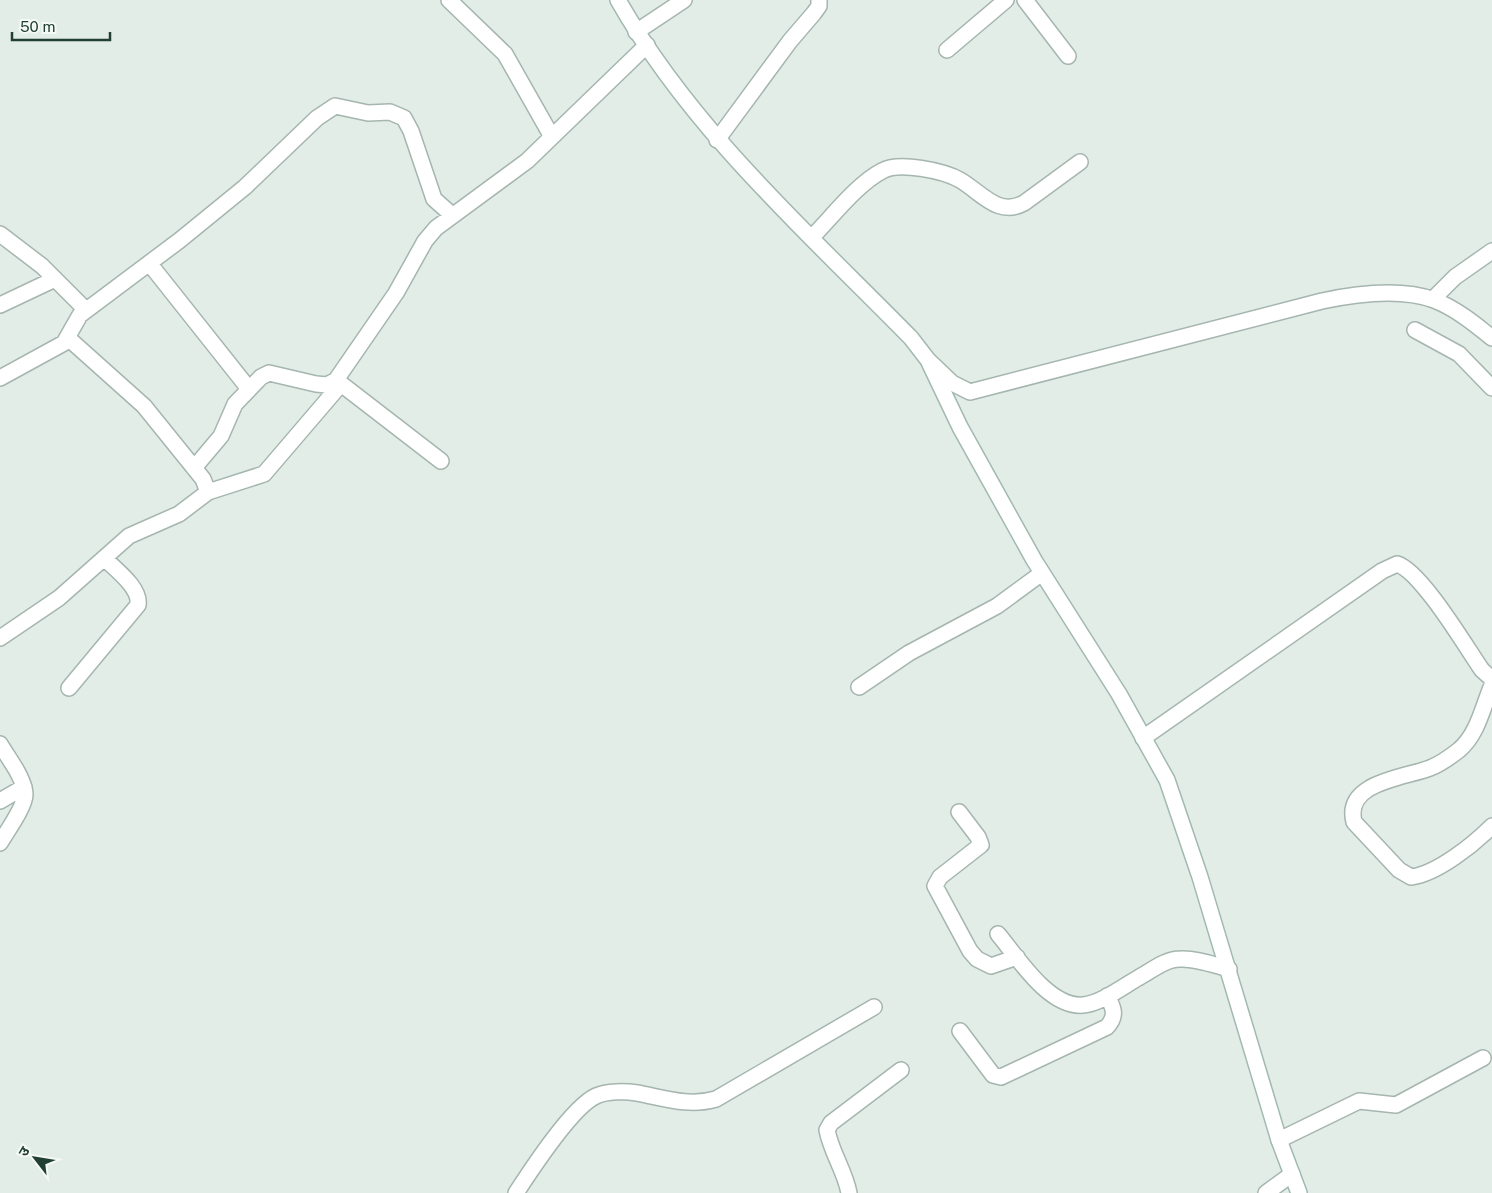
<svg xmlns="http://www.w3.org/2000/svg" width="1492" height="1193" viewBox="0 0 1492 1193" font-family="'Public Sans','Noto Sans Devanagari',sans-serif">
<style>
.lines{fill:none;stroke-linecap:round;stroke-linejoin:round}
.street-casing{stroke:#a5b5af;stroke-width:18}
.secondary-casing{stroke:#a1b9b0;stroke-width:18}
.street{stroke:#fff;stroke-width:15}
.secondary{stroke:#fff;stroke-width:15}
</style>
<rect width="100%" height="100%" fill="#e3ede8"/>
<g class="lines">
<defs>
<path id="street" d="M449,0L505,54L552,137
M1025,0L1068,56
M636,32L684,0
M947,50L1006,0
M717,140L790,41L814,13L819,6V0
M0,234L42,266L86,310
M812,237C832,217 857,184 882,171C899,161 944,171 960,180C982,193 998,217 1024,203L1080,162
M149,263L249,389
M1433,299L1455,277L1492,251
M0,305L55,279
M1415,330L1459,354L1492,388
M929,361L952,383L970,392L1322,301C1355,294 1401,288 1434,300C1455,308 1475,324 1492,338
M0,378L64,343L80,315L180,240L245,187L317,118L335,106L368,113L390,112L404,118L411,131L434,199L452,215
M336,380L441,461
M194,468L221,436L235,404L261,377L269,373L316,384L327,385L336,380L396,293L425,241L436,228L527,161L647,45
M208,492L264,474L341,384
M0,638L59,598L129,536L179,514L208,492L203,479L144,406L68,338
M1492,685C1483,706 1478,734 1459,750C1450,757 1441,764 1430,768C1404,778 1344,782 1354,822L1399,870L1411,877C1437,874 1474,844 1492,826
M859,687L909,653L997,606L1042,573
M69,688L138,605C141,588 115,569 104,558
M1143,738L1382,571L1397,564C1421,571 1466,647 1482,670L1492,679
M0,744C8,758 24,777 25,794C25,807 7,831 0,843
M0,801L24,787
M959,812L978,837L981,845L940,877L935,886L970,951L977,959L991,966L1017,957
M998,934C1018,958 1049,1008 1083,1005C1100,1004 1124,986 1138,978C1151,971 1165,959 1180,959C1195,958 1214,965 1229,969
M960,1031L993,1075L1001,1077L1107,1027C1117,1016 1114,1008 1107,996
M1279,1140L1359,1101L1396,1105L1483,1058
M516,1193C531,1170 572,1107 596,1096C607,1091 625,1091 637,1093C664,1098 689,1107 716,1099L874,1007
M849,1193C845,1171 831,1152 827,1130L831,1123L901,1070
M1266,1193L1292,1174"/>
<path id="secondary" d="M618,0C692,130 807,232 911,338L928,360L960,427L1034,560L1119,694L1167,780L1200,877L1279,1140L1299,1193"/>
</defs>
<use href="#street" class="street-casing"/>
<use href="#secondary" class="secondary-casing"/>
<use href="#street" class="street"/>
<use href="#secondary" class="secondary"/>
</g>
<g transform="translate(35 1158) rotate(301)" stroke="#f4f9f6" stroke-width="4" paint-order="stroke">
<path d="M0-4L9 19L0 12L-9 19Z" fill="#223f36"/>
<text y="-8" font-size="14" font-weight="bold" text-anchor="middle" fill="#223f36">उ</text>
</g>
<path d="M12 32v8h98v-8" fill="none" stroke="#223f36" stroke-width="2.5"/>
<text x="20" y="32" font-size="15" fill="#223f36" stroke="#f4f9f6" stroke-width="4" paint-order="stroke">50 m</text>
</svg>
